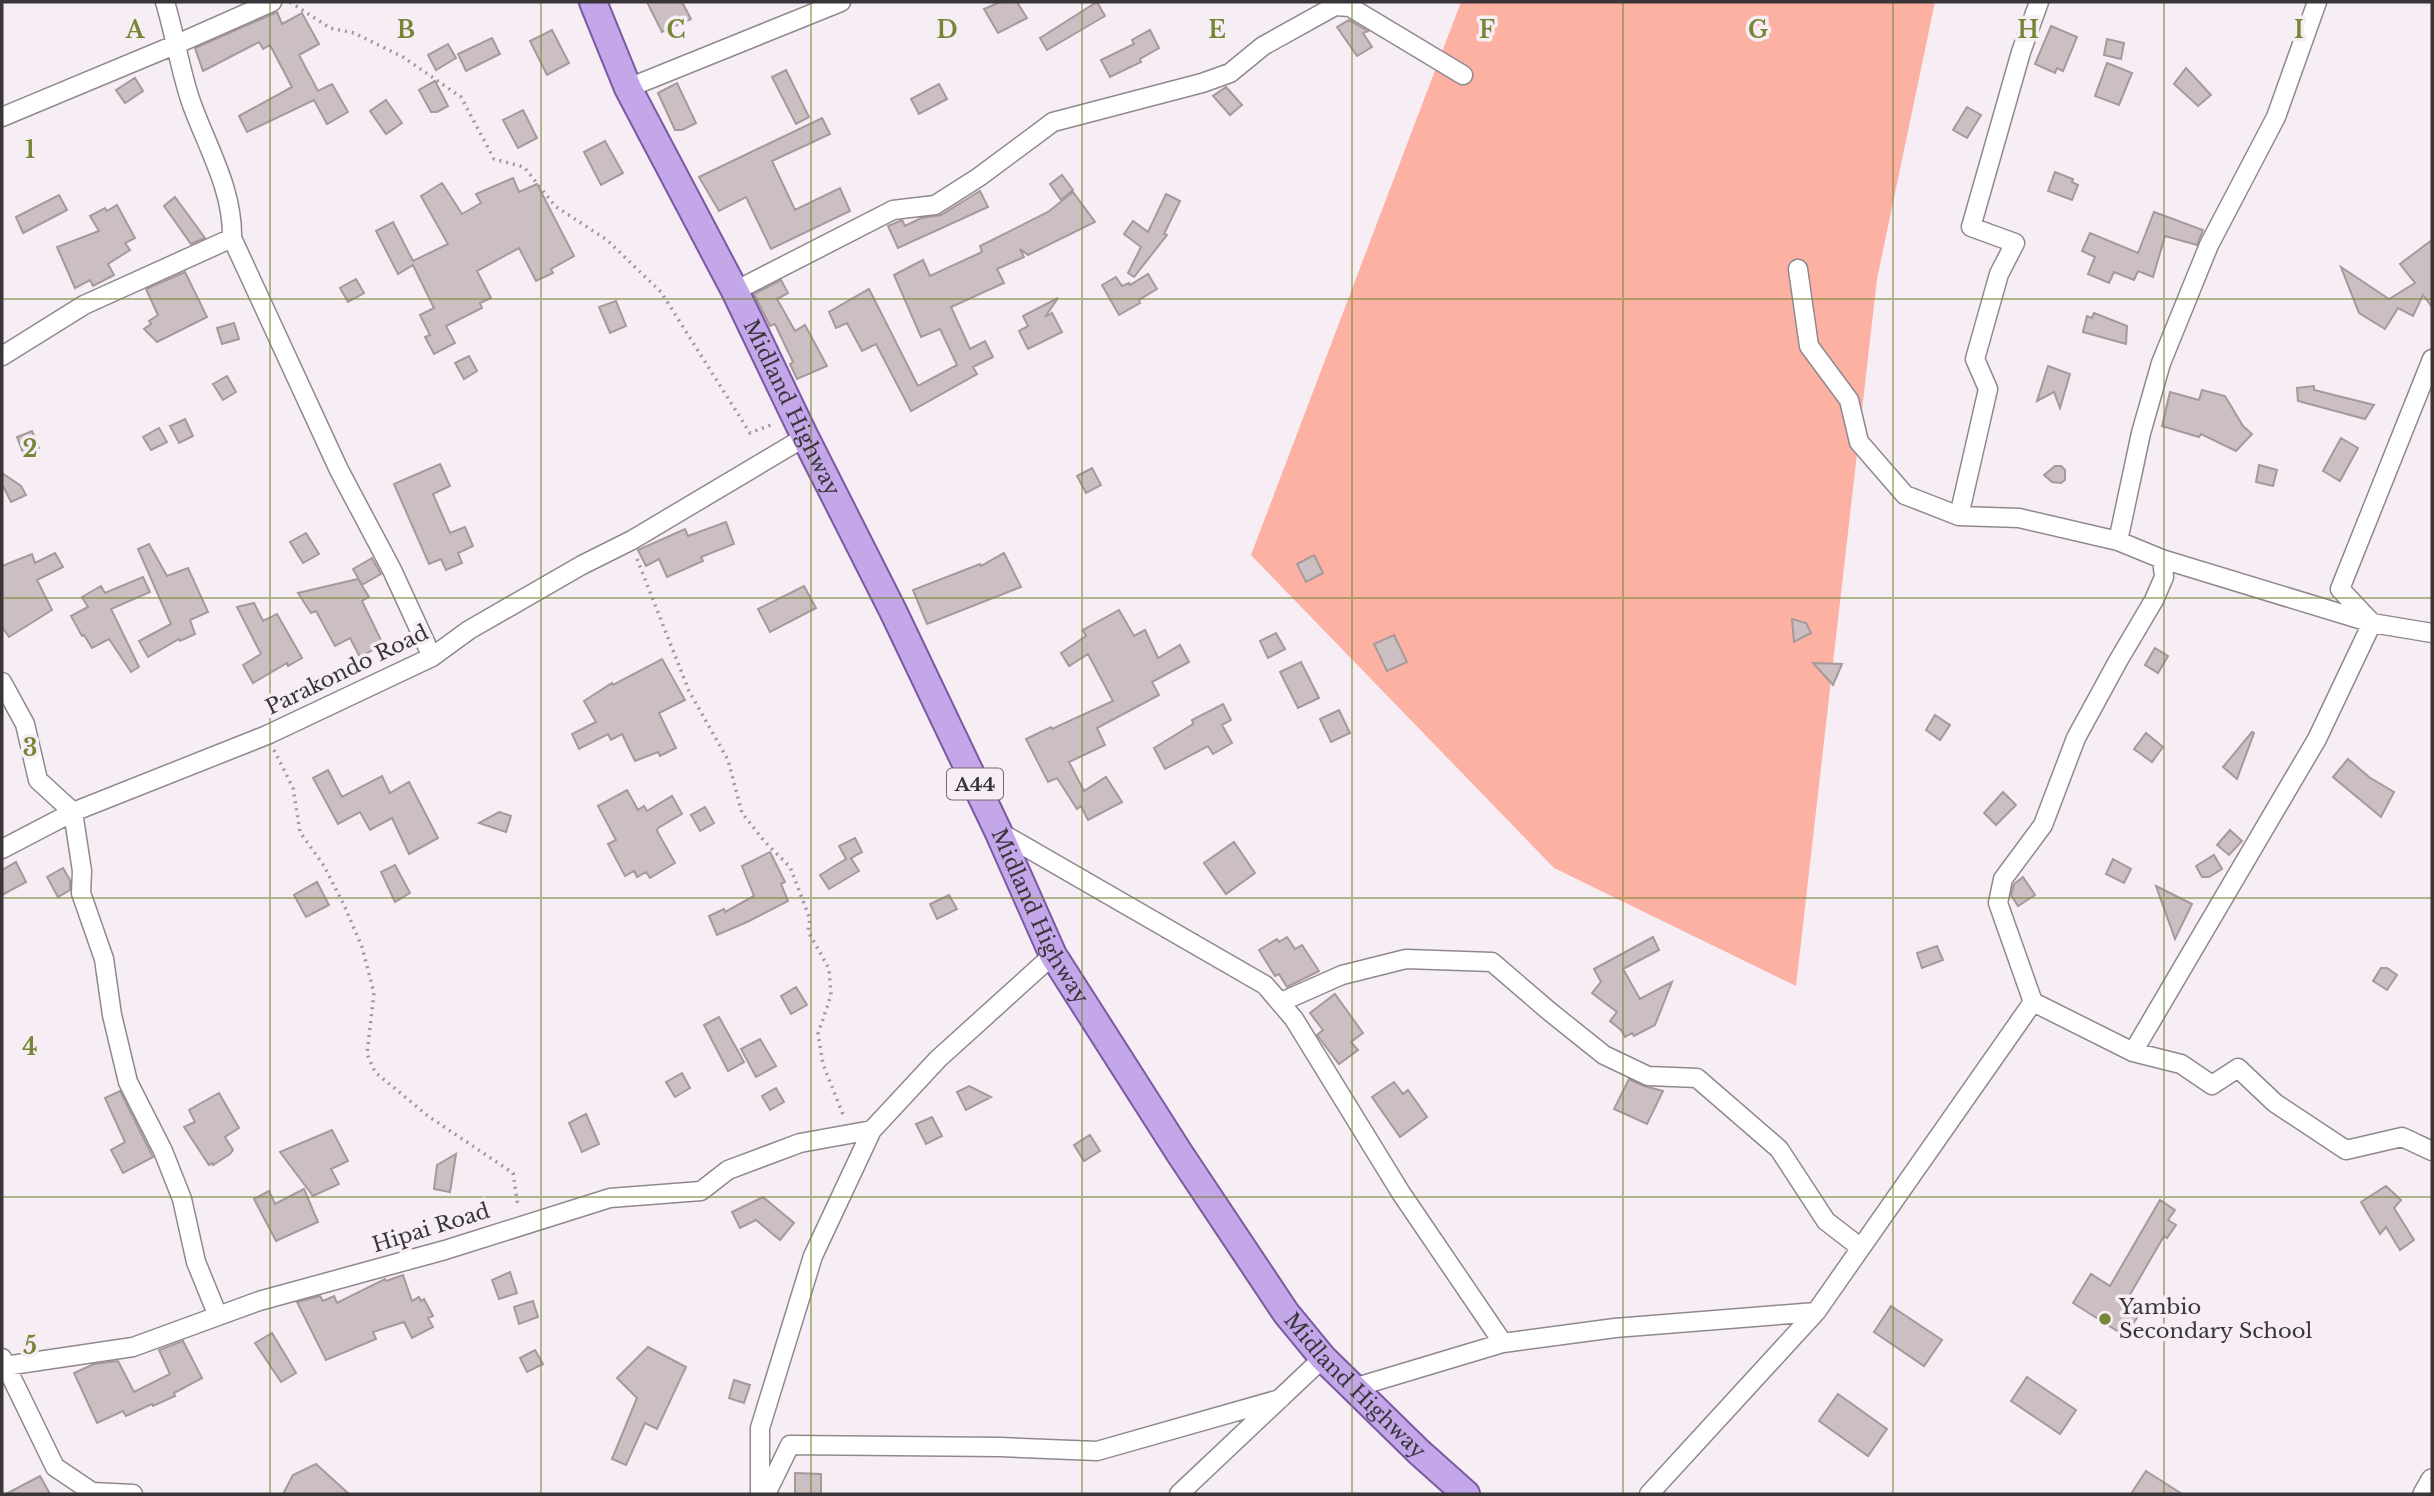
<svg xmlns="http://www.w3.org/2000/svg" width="2434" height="1496" viewBox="0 0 2434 1496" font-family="'Libre Baskerville',serif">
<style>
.green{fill:#fcb1a3}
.building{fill:#ccbfc2;stroke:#a6999c;stroke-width:2}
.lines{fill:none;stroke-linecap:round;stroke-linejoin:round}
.minor-casing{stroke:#90888f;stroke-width:21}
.tertiary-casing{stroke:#90888f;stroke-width:24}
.primary-casing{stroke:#7a59a2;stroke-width:30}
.path{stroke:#9e979d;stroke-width:3.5;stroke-dasharray:2 5;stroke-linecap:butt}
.minor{stroke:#fff;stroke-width:18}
.tertiary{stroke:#fff;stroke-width:21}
.primary{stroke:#c4a7e9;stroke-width:26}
.grid{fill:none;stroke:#778635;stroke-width:2;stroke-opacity:0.55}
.poi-dot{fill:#778635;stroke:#f7edf5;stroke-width:2.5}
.labels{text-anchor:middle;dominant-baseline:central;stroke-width:7;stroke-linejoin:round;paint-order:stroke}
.shield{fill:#f7edf5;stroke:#726c71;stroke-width:2}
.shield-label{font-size:19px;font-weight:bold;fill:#393539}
.street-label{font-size:21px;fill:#393539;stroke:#f7edf5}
.poi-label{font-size:21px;fill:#393539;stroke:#f7edf5;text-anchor:start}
.grid-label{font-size:23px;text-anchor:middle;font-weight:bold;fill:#778635;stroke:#f7edf5;stroke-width:7;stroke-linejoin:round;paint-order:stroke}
</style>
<rect width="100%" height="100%" fill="#f7edf5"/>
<path class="green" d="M1461,2H1935L1877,279L1796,986L1554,868L1251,555Z"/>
<path class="building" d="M647,2H682L691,19L662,32Z
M1000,2H1017L1027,18L998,33L984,9Z
M1097,2L1105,16L1047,50L1040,38Z
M277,12L282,24L302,13L319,44L299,55L318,91L332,84L348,112L327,124L314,100L247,132L239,116L292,87L270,45L263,49L259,42L203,71L195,48Z
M1349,20L1368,31L1363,33L1372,47L1357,56L1337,27Z
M2051,26L2077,37L2063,71L2057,68L2055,73L2035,64Z
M552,30L569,63L547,75L530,41Z
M1150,30L1159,48L1140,59L1141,62L1110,77L1101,60L1134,44L1132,40Z
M492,38L500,54L466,71L458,54Z
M2107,39L2124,43L2121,59L2104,55Z
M448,44L456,58L436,70L428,55Z
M2107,63L2132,73L2119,105L2095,96Z
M2186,68L2211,95L2198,106L2174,84Z
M786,70L809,117L796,124L772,77Z
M135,78L143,91L125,103L116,90Z
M435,81L448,106L437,112H431L419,90Z
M677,83L696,123L682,130H675L658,93Z
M939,84L947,99L919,114L911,99Z
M1226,87L1242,105L1230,115L1213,96Z
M386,100L402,123L386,134L370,111Z
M1967,107L1981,115L1967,138L1953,130Z
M523,110L537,138L518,148L503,120Z
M822,118L830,134L772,161L795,210L840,188L850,211L771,249L746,197L719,211L699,177Z
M605,141L623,173L601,185L584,152Z
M2055,172L2073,179L2072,182L2078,185L2072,200L2048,191Z
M1062,175L1073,190L1061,200L1050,184Z
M513,178L519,192L537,184L574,256L551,269L553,273L536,281L519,248L477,271L491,298L480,303L482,308L446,326L455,343L434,354L425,337L430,335L420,315L434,308L413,265L398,274L376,231L393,222L413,261L448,244L421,196L442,183L462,214L481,203L476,194Z
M980,191L988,207L898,248L888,226L902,220L905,226L921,218L941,215Z
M1073,192L1095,222L1028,255L1020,249L1024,257L997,269L1004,283L951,307L970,349L985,341L993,357L973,367L977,374L911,411L876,344L862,351L847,323L836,328L829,312L869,289L918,386L957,365L940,329L921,337L894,275L923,260L930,276L982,252L980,246L1048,212Z
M1166,194L1180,201L1164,234L1167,235L1134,277L1128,273L1141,247L1124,234L1133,221L1148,232Z
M59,195L67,210L23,233L16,217Z
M175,197L205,238L191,244L164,206Z
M117,205L135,238L125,243L130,250L108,264L114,275L93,286L90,280L75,288L57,247L99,231L90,216L105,208L107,211Z
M2154,212L2203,230L2197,245L2165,236L2153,277L2138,271L2134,280L2114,272L2109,283L2088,274L2095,257L2082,251L2090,233L2138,253Z
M2432,240V307L2423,295L2413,316L2398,308L2385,329L2359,313L2341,267L2389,299L2415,283L2400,264Z
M185,272L207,317L157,342L144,329L151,324L149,321L158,315L146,289Z
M1148,274L1157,289L1139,300L1140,303L1119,315L1102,285L1116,277L1122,286L1129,283L1130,285Z
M356,279L364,293L348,302L340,288Z
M781,280L788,293L777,299L795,331L805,325L827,366L797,379L790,364L793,362L775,324L770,326L754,294Z
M1058,298L1045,317L1052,313L1062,332L1028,349L1019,331L1028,326L1023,316Z
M616,301L626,326L610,333L599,307Z
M2094,313L2127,326L2126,344L2083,332L2087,316L2092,318Z
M234,323L239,339L222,344L217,328Z
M469,356L477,371L464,379L455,363Z
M2048,366L2070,374L2060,408L2054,392L2037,401Z
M227,376L236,392L223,400L213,384Z
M2314,386V390L2374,405L2365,419L2298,401L2297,388Z
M2202,390L2225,396L2243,426L2252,434L2236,451L2201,434L2199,437L2162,426L2170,392L2199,400Z
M185,419L193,436L179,443L170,426Z
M159,428L167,442L151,450L143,437Z
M32,431L39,448L24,455L17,437Z
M2341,438L2358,448L2340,481L2323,471Z
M440,464L450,486L433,494L450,533L465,527L473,546L458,553L462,563L446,570L441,559L429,564L394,484Z
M2259,465L2277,470L2273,486L2256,482Z
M2055,466H2061L2065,470V480L2061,483L2052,482L2044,475Z
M1092,468L1101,485L1086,493L1077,476Z
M2,473L21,486L26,495L11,502L2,484Z
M726,522L734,544L701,557L703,561L667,577L659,559L646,566L638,550L685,529L688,536Z
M306,533L319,554L303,563L290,542Z
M149,544L167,576L188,568L208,612L190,620L195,634L180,641L179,639L148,657L139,641L171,624L138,549Z
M55,553L63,567L37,580L52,610L9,637L2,627V566L32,554L35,563Z
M1004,553L1021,587L927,624L913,590L980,564L981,566Z
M1314,555L1323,573L1306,582L1297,564Z
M372,558L381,574L362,585L353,569Z
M143,577L150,592L111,609L139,667L131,672L109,639L92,648L84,635L82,636L71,616L88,607L82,597L101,586L105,593Z
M358,579L369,597L362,601L383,644L360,657L350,638L335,646L316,611L311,613L298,593Z
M804,586L816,608L770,632L758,609Z
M254,603L263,621L277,614L302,658L288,666L287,663L253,683L243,665L261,654L237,607Z
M1119,610L1134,636L1145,630L1158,658L1180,645L1189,662L1152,682L1159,695L1097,728L1105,745L1069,762L1084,791L1106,777L1122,802L1088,820L1081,806L1077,809L1057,778L1048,782L1026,739L1051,727L1052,729L1113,701L1088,654L1069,666L1061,653L1086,636L1083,630Z
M1792,619L1806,623L1811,633L1794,642Z
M1276,633L1285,649L1268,658L1260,641Z
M1394,635L1407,662L1387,671L1374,644Z
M2155,648L2168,656L2158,673L2145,665Z
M662,659L685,700L659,713L676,748L660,756L658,752L635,761L622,734L611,740L608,734L579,749L572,734L596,722L584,701L612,683L613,685Z
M1301,662L1319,698L1298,708L1280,672Z
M1813,663L1842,664L1833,685Z
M1223,704L1231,720L1222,725L1232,743L1213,754L1208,746L1165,769L1154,748L1193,724L1192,720Z
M1339,710L1350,733L1331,742L1320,719Z
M1935,715L1950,725L1940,740L1926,730Z
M2252,732L2254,733L2237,779L2223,767Z
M2146,733L2163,747L2152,762L2134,749Z
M2348,759L2369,777L2394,792L2381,817L2333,777Z
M328,770L342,797L382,776L390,793L409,782L438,838L409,854L392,818L370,830L360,812L338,824L313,778Z
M627,790L638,810L644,806L647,811L672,796L682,814L658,828L657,831L675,863L650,878L646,872L637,877L634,871L625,876L608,844L616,840L598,806Z
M2003,792L2016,805L1996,825L1984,813Z
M705,807L714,823L700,831L691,815Z
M499,812L511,816L506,832L479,823Z
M2230,830L2242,841L2229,855L2217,845Z
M855,838L862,852L851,858L859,871L829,889L820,875L846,859L839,846Z
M1234,842L1255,873L1226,894L1204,863Z
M770,852L785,882L781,884L788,901L747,922L717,935L709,916L724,909L725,912L754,896L742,866Z
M2214,855L2222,869L2209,877H2202L2196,866Z
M2113,859L2131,869L2124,883L2106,874Z
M16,862L26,882L2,895V870Z
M395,865L410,893L395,902L381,872Z
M63,868L70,880V890L58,897L47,877Z
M2023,877L2035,895L2018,906L2011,895L2014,884Z
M317,882L329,905L306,917L294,895Z
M2156,886L2192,904L2175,939Z
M949,895L957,909L937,919L930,904Z
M1287,937L1295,949L1302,945L1319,971L1287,987L1279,974L1275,976L1259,950L1277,939L1279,942Z
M1653,937L1659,950L1623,969L1640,999L1672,982L1655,1025L1634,1036L1632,1033L1625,1037L1621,1030L1610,1021L1617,1012L1592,993L1601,982L1594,969Z
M1937,946L1943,960L1922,968L1917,953Z
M2381,968H2387L2397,975L2387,990L2373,981Z
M796,987L807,1005L791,1014L781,996Z
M1335,994L1363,1033L1351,1042L1358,1050L1339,1064L1317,1035L1323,1030L1310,1013Z
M719,1017L744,1062L728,1071L704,1025Z
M760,1039L776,1066L756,1077L741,1049Z
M682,1073L690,1088L675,1097L666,1082Z
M1629,1079L1644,1086L1663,1091L1647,1124L1614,1109Z
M1394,1082L1403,1094L1408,1090L1427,1117L1400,1137L1372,1097Z
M969,1086L991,1097L966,1110L957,1092Z
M776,1088L784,1102L770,1110L762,1096Z
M120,1091L153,1157L123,1173L111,1150L125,1142L105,1098Z
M219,1093L239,1128L225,1137L233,1150L230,1154L213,1165L212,1163L209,1165L184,1127L195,1122L189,1110Z
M586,1114L599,1144L582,1152L569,1123Z
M932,1117L942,1136L926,1144L916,1124Z
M332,1130L348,1161L331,1169L339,1184L313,1196L280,1152Z
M1090,1135L1100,1151L1084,1161L1074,1145Z
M456,1154L450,1192L434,1189L437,1165Z
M2386,1186L2401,1200L2394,1208L2414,1240L2400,1250L2386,1227L2380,1234L2361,1202Z
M304,1189L318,1222L276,1241L254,1199L269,1191L275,1204Z
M763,1197L794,1223L780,1240L756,1220L740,1228L732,1212Z
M2160,1200L2175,1210L2168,1220L2176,1225L2167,1238L2164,1236L2128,1298L2144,1307L2125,1336L2073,1303L2091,1274L2110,1286Z
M510,1272L517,1293L499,1299L492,1280Z
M403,1275L412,1301L419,1297L421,1301L424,1299L433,1316L428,1318L433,1327L412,1338L404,1322L373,1332L376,1339L326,1360L297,1302L320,1296L323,1301L334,1296L337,1303L385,1279L386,1281Z
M533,1301L538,1317L519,1324L514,1307Z
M1891,1306L1942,1340L1924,1366L1874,1332Z
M272,1333L296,1373L281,1382L255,1343Z
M183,1341L202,1378L174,1393L175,1396L153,1406L152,1404L126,1416L123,1411L97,1423L74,1373L94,1364L118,1361L134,1392L170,1374L159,1350Z
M648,1347L686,1367L657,1429L645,1423L626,1465L612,1459L637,1398L617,1378Z
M535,1350L543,1364L527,1372L520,1358Z
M2027,1377L2076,1410L2060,1434L2011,1401Z
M734,1380L750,1385L744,1403L729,1398Z
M1838,1394L1887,1429L1868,1456L1819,1421Z
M316,1464L349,1494H283L293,1475Z
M2146,1471L2182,1494H2131Z
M795,1473L821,1474V1494H795Z
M40,1476L50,1494H6Z"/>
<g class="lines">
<defs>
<path id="minor" d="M165,2C175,35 180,70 191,102C207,147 233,189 232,238L339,470L392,570L432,657
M628,88L841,2
M2,117L177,44L272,2
M735,291L893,210L935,205L979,177L1053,122L1202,83L1230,73L1263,46L1335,6L1350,7L1463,75
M2,356L84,305L232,238
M1959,516L1988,389L1975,359L1999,274L2015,243L1971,227L2021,52L2039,2
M2118,541L2141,433L2161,363L2209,245L2276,117L2317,2
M2162,559L2372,623
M2372,623L2340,589L2432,359
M2,682L25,724L38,780L73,812L82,871L81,893L104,959L112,1015L128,1082L163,1151L182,1199L196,1262L218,1316
M998,831L1265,985L1294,1019L1401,1193L1503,1343L1353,1388
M2,849L73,812L267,735L432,657L469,630L582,565L632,540L805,437
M1281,1002L1342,975L1406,959L1492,962L1549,1011L1604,1055L1648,1076L1697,1078L1779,1149L1826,1221L1861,1248
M2033,1002L2133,1052L2181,1064L2212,1085L2238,1068L2275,1103L2346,1150L2402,1137L2432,1151
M2133,1052L2317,739L2372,623L2432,633
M1503,1343L1615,1328L1816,1312
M2,1358L55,1467L92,1492L133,1494
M2,1371L5,1366L133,1347L259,1301L445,1250L610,1198L701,1191L728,1170L800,1143L872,1130
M760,1494V1428L813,1256L872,1130L938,1059L1053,955
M766,1494L790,1445L1000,1447L1097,1451L1280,1399
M1179,1494L1323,1358
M1649,1494L1816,1312L2033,1002L1998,903L2003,879L2043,825L2076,738L2118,661L2154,600L2164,577L2162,559L2118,541L2019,518L1959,516L1905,495L1859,442L1849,400L1809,346L1798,269"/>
<path id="tertiary" d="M2424,1494L2432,1480"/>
<g id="primary">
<path id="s1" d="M593,2L628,88L735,291L805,437L893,611L998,831L1053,955L1180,1154L1286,1313L1323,1358L1419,1452L1466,1494"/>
</g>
</defs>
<use href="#minor" class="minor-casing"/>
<use href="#tertiary" class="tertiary-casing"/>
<use href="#primary" class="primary-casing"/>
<path class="path" d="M290,2L330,28L354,33L403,57L461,97L494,159L524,167L555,206L607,240L661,292L750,433L773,424
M637,559L689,691L728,760L742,813L764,841L790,867L810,919L808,931L829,969L831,995L818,1034L823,1064L844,1117
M274,750L293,788L300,832L324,866L344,905L362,947L374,993L367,1054L375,1072L428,1116L513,1173L518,1207"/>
<use href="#minor" class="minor"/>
<use href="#tertiary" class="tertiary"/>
<use href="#primary" class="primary"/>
</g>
<path class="grid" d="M270,2V1494M541,2V1494M811,2V1494M1082,2V1494M1352,2V1494M1623,2V1494M1893,2V1494M2164,2V1494M2,299H2432M2,598H2432M2,898H2432M2,1197H2432"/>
<circle class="poi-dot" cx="2105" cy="1319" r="7"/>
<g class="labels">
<rect class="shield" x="947" y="768.5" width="56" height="31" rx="5"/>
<g class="shield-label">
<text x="975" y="784">A44</text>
</g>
<g class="street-label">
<text stroke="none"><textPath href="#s1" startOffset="452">Midland Highway</textPath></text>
<text transform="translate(347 670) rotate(-26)">Parakondo Road</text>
<text stroke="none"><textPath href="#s1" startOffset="1018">Midland Highway</textPath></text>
<text transform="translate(431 1228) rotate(-17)">Hipai Road</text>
<text stroke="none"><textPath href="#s1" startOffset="1586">Midland Highway</textPath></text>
</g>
<g class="poi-label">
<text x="2119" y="1307">Yambio<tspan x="2119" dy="24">Secondary School</tspan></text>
</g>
</g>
<g class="grid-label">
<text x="135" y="38">A</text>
<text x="406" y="38">B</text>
<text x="676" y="38">C</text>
<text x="947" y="38">D</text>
<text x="1217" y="38">E</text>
<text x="1487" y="38">F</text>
<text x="1758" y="38">G</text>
<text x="2028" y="38">H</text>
<text x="2299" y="38">I</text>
<text x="30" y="158">1</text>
<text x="30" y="457">2</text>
<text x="30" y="756">3</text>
<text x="30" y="1055">4</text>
<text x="30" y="1354">5</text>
</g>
<rect width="2434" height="1496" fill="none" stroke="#393539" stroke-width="7"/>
</svg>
